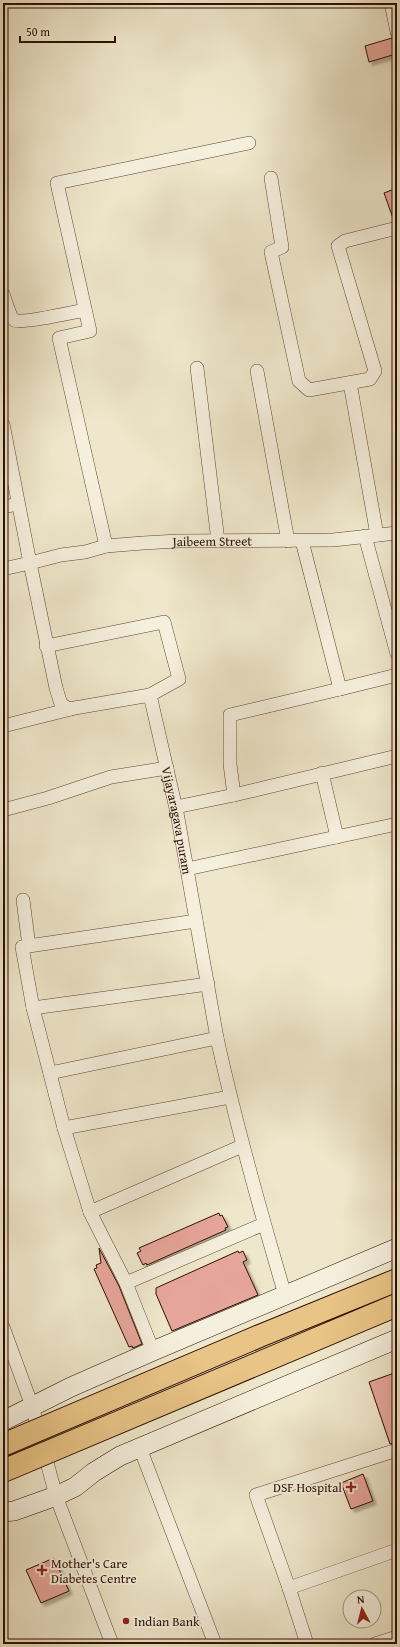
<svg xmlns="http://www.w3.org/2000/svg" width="400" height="1647" viewBox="0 0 400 1647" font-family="'Gentium Book Plus',serif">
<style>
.building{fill:#e7a69b;stroke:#2e0f00;filter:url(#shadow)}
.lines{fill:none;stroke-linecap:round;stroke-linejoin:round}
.street-casing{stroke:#5e4533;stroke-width:14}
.secondary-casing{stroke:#2e0f00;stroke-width:20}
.street{stroke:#f5efdd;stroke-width:13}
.secondary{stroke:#f5efdd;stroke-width:19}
.highway-bridge-casing{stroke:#2e0f00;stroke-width:24;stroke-linecap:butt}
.highway-bridge{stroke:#e8c486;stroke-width:22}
.poi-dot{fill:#8f2418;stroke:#f5efdd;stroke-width:1.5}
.labels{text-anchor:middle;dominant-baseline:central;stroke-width:4;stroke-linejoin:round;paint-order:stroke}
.street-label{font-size:13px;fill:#2e0f00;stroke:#f5efdd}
.poi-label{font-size:13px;fill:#2e0f00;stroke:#f5efdd;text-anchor:start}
</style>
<defs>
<filter id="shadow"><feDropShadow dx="3.5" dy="3.5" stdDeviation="1" flood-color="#0004"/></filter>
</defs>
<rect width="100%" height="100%" fill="#efe7cb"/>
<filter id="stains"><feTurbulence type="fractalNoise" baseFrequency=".005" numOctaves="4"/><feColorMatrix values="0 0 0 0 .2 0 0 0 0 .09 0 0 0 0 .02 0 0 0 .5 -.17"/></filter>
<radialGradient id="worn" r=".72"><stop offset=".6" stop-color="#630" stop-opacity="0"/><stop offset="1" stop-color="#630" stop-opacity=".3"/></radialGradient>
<path class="building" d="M392,38L396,54L369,62L365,46Z
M397,188V220L394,221L384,193Z
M219,1213L220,1216L222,1215L228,1227L225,1228L226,1230L147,1265L146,1263L143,1265L137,1253L141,1251L139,1248Z
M99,1248L119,1286L142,1344L133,1348L132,1346L129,1347L94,1269L97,1268L96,1265L101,1263Z
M238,1251L239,1253L243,1251L247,1260L243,1262L258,1295L172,1331L156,1294V1288Z
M397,1372V1442L390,1444L369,1382Z
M363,1474L373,1501L351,1509L341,1483Z
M54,1558L69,1591L41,1603L26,1570Z"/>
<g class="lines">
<defs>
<g id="street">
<path d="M391,3L397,32"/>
<path d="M271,178L282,247L271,252L299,381L309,390L370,379L375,371L338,246L345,241L397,228"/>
<path d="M3,294C5,299 10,317 14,320C21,324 74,312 85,310"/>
<path d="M197,368L218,541"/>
<path d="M257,371L288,541"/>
<path d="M350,383L377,535"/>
<path id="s1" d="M3,424L30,563L61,555L85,552L106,546L143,543L178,541L333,540L397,533"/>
<path d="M3,507L18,504"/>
<path d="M365,536L397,654"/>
<path d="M302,541L340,689L397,675"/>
<path d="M106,546L59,338L90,331L57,183L249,143"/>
<path id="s2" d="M3,569L30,563L56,688L61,704L69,709L150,695L177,813L217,1038L50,1073"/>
<path d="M46,646L164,622L179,679L150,695"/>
<path d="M3,726L71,709"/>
<path d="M322,773L337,837"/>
<path d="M234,795L230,764V715L340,689"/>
<path d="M176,807L234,795L397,756"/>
<path d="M3,810L48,798L111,777L167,768"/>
<path d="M187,869L397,824"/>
<path d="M23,900L29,946"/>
<path d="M196,921L22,947L33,1008L208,984"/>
<path d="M33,1008L64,1128L230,1097"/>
<path d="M217,1038C236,1125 260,1210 285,1295"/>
<path d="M64,1128L90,1212"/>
<path d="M126,1283L264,1224"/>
<path d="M3,1327L32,1406L56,1496L112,1644"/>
<path d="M153,1351L126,1283L90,1212L242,1146"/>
<path d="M140,1448L215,1644"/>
<path d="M397,1450L256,1495L289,1588L397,1550"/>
<path d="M289,1588L307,1644"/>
<path d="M375,1644L397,1637"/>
</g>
<path id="secondary" d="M3,1421L71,1387L153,1351L397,1248
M3,1512L14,1511L56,1496L75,1487L94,1472L120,1456L397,1339"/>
</defs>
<use href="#street" class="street-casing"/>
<use href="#secondary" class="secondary-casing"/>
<use href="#street" class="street"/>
<use href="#secondary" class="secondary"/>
<defs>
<path id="highway-bridge" d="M3,1445L262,1335L397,1280
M3,1471L397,1305"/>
</defs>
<use href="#highway-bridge" class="highway-bridge-casing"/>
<use href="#highway-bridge" class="highway-bridge"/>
</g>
<g class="poi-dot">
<path d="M349 1481h4v4h4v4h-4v4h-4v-4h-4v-4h4z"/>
<path d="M40 1564h4v4h4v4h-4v4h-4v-4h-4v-4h4z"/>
<circle cx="126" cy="1621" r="4"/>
</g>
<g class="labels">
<g class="street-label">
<text stroke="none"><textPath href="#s1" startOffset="326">Jaibeem Street</textPath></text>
<text stroke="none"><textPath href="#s2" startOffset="392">Vijayaragava puram</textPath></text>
</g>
<g class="poi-label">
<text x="342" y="1487" text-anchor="end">DSF Hospital</text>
<text x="51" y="1563">Mother's Care<tspan x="51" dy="15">Diabetes Centre</tspan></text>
<text x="134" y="1621">Indian Bank</text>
</g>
</g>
<rect width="400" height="1647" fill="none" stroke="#efe7cb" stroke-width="16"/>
<rect x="4" y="4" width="392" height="1639" fill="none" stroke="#2e0f00" stroke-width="2"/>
<rect x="8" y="8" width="384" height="1631" fill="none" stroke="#2e0f00"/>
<g transform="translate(362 1609) rotate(353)"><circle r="19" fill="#f5efdd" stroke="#a59585"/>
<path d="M0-3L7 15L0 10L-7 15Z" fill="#8f2418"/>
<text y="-6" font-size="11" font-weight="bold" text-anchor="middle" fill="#2e0f00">N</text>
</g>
<path d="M20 36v6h95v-6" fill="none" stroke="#2e0f00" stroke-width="2"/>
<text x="26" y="36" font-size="12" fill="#2e0f00" stroke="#f5efdd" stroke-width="3" paint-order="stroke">50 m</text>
<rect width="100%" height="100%" filter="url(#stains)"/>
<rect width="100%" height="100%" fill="url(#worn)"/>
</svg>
